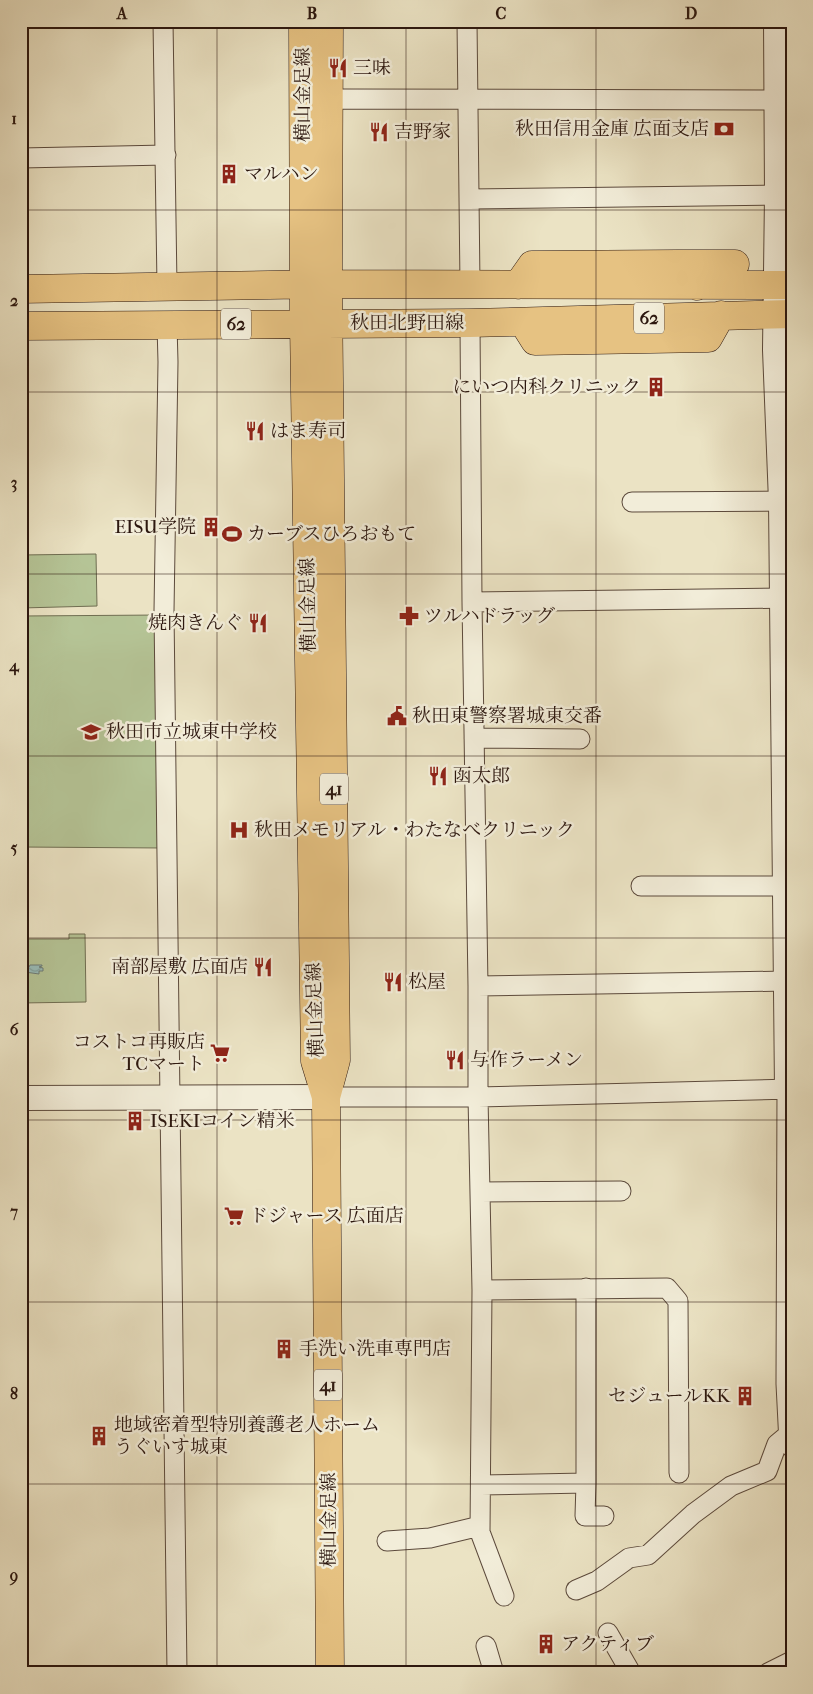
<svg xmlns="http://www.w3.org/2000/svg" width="813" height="1694" viewBox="0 0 813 1694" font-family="'IM FELL French Canon','Noto Serif JP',serif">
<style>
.green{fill:#b5c496;stroke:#706e52}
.water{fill:url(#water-waves);stroke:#6d7b76}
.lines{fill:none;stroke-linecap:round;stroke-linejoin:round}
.minor-casing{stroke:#5c4a3c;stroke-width:21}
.tertiary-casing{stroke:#5c4a3c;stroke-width:26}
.primary-casing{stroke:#2c170f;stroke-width:29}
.minor{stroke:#f2edd9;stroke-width:19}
.tertiary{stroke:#f2edd9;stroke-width:24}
.primary{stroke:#e6c282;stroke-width:28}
.grid{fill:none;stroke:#2c170f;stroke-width:1;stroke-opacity:0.55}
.labels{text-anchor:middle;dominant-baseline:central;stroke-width:5;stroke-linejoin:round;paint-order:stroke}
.shield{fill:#f2edd9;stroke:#67574c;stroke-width:1}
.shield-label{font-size:18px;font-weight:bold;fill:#2c170f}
.poi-label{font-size:19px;fill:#2c170f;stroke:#f2edd9;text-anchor:start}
.street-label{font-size:19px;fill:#2c170f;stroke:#f2edd9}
.neatline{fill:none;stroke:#2c170f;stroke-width:2}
.grid-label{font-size:16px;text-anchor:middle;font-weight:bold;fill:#2c170f}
</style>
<defs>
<pattern id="water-waves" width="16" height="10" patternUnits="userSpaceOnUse" patternTransform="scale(1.25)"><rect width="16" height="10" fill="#99bdba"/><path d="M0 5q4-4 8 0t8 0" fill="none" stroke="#84a29f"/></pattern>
</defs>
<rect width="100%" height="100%" fill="#ebe3c4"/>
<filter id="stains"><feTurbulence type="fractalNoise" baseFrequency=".004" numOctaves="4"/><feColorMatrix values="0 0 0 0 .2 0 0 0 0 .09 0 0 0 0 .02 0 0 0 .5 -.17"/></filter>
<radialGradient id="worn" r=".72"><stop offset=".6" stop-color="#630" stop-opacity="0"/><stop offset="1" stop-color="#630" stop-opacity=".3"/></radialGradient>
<path class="green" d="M96,554L97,606L21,608V555Z
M160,615L162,848L21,847V616Z
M69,934H85L86,1002L21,1003V939H69Z"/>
<path class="water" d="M30,965H42V966L39,967L43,968V971H39V974L25,972V967H29Z"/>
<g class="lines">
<defs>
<path id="minor" d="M163,21L167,286
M467,21L470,285
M318,100L343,99L792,100
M21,158L166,155
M469,199L792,195
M470,323L472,602L478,986V1097L482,1290L480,1532L504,1596
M167,325L168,362L164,611L177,1673
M632,502L792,501
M472,602L792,598
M474,738L580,739
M641,886H785
M478,986L786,981
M787,1089L786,1384L789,1443L792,1448
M326,1097H478L792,1089
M480,1192L621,1191
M482,1290L667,1288L678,1301L679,1473
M586,1483L585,1516H604
M481,1485L586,1483V1288
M387,1541L430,1538L480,1526
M576,1590L597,1581L629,1558L648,1555L693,1514L731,1486L767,1471L777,1444L789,1434
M608,1633L631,1673
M486,1646L494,1673
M768,1673L792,1661"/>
<path id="tertiary" d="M776,21L777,195L775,350L781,501L787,1089
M21,1098L326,1097"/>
<path id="primary" d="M303,21L304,323L315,1061L326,1097
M329,21L328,284L336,1060L326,1097L330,1673
M678,264H735
M518,285L532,265L678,264L697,286
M21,289L328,284L792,285
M523,322L535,341L708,338L721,315
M21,326L470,323L792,314"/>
</defs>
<use href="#minor" class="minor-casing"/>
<use href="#tertiary" class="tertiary-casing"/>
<use href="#primary" class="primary-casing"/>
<use href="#minor" class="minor"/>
<use href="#tertiary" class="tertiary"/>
<use href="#primary" class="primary"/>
</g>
<path class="grid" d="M217,21V1673M406,21V1673M596,21V1673M21,210H792M21,392H792M21,574H792M21,756H792M21,938H792M21,1120H792M21,1302H792M21,1484H792"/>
<defs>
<symbol id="restaurant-bare" viewBox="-9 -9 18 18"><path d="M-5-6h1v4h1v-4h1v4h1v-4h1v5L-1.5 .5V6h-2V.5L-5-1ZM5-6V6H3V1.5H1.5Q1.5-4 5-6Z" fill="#8f2418" stroke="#f2edd9" stroke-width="2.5" paint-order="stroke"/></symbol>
<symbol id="bank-bare" viewBox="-9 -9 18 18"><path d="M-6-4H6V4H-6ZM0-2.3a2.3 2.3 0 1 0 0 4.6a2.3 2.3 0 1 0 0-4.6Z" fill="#8f2418" stroke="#f2edd9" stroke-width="2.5" paint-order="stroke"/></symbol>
<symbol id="building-bare" viewBox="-9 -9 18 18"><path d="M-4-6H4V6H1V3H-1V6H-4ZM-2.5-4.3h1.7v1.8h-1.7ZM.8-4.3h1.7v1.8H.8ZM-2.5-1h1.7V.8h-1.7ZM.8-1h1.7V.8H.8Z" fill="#8f2418" stroke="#f2edd9" stroke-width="2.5" paint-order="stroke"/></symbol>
<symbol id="stadium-bare" viewBox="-9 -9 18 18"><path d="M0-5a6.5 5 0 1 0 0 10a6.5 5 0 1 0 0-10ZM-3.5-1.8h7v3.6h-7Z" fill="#8f2418" stroke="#f2edd9" stroke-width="2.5" paint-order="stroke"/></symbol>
<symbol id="pharmacy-bare" viewBox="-9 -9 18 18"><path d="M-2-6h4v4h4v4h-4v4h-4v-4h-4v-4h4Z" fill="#8f2418" stroke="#f2edd9" stroke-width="2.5" paint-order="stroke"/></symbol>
<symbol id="civic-bare" viewBox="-9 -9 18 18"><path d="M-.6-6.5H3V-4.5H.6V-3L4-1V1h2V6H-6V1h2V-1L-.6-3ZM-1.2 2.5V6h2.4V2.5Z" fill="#8f2418" stroke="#f2edd9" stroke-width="2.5" paint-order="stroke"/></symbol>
<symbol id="school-bare" viewBox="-9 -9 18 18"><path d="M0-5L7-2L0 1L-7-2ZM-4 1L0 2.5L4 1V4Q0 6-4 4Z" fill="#8f2418" stroke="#f2edd9" stroke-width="2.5" paint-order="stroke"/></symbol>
<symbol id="hospital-bare" viewBox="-9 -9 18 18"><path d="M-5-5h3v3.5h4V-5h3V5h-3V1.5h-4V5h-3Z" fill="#8f2418" stroke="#f2edd9" stroke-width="2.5" paint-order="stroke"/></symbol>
<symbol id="supermarket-bare" viewBox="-9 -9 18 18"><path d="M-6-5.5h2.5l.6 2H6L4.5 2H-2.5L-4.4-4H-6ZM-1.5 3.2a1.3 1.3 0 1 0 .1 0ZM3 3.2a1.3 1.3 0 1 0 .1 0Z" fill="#8f2418" stroke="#f2edd9" stroke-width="2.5" paint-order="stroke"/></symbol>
</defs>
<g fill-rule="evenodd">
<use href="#restaurant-bare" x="324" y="54" width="28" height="28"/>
<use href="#bank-bare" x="710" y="115" width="28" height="28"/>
<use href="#restaurant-bare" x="365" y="118" width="28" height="28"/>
<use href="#building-bare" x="215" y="160" width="28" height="28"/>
<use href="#building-bare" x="642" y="373" width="28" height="28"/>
<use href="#restaurant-bare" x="241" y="417" width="28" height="28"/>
<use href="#building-bare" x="197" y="513" width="28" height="28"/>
<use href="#stadium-bare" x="218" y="520" width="28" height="28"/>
<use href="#pharmacy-bare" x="395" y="602" width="28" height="28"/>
<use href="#restaurant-bare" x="244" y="609" width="28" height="28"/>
<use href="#civic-bare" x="383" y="702" width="28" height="28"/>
<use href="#school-bare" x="77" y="718" width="28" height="28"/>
<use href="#restaurant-bare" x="424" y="762" width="28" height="28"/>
<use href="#hospital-bare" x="225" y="816" width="28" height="28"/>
<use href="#restaurant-bare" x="249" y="953" width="28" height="28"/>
<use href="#restaurant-bare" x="379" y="968" width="28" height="28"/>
<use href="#supermarket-bare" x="206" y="1039" width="28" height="28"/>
<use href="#restaurant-bare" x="441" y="1046" width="28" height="28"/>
<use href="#building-bare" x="121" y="1107" width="28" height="28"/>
<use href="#supermarket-bare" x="220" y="1202" width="28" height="28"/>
<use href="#building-bare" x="270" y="1335" width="28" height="28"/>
<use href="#building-bare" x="731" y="1382" width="28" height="28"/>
<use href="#building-bare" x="85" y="1422" width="28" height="28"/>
<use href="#building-bare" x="532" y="1630" width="28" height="28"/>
</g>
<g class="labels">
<g class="shield">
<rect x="634" y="302.5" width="30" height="31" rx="4"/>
<rect x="221" y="308.5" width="30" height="31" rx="4"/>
<rect x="320" y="773.5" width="28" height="31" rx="4"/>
<rect x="314" y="1369.5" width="28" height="31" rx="4"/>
</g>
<g class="shield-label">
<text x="649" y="318">62</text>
<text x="236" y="324">62</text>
<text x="334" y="789">41</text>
<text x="328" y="1385">41</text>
</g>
<g class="poi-label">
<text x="353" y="68">三味</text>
<text x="709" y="129" text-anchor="end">秋田信用金庫 広面支店</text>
<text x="394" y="132">吉野家</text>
<text x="244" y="174">マルハン</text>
<text x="641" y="387" text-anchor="end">にいつ内科クリニック</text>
<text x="270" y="431">はま寿司</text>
<text x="196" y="527" text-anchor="end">EISU学院</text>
<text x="247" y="534">カーブスひろおもて</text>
<text x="424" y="616">ツルハドラッグ</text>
<text x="243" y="623" text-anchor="end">焼肉きんぐ</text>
<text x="412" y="716">秋田東警察署城東交番</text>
<text x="106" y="732">秋田市立城東中学校</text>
<text x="453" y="776">函太郎</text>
<text x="254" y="830">秋田メモリアル・わたなべクリニック</text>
<text x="248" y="967" text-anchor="end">南部屋敷 広面店</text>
<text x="408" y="982">松屋</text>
<text x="205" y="1042" text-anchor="end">コストコ再販店<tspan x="205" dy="22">TCマート</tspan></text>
<text x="470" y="1060">与作ラーメン</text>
<text x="150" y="1121">ISEKIコイン精米</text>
<text x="249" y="1216">ドジャース 広面店</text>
<text x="299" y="1349">手洗い洗車専門店</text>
<text x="730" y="1396" text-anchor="end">セジュールKK</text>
<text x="114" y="1425">地域密着型特別養護老人ホーム<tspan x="114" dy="22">うぐいす城東</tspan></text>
<text x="561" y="1644">アクティブ</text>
</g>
<g class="street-label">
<text transform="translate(303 95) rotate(-90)">横山金足線</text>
<text x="407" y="323">秋田北野田線</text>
<text transform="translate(308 605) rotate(-91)">横山金足線</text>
<text transform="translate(315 1010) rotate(-92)">横山金足線</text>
<text transform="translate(329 1520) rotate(-90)">横山金足線</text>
</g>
</g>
<rect width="813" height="1694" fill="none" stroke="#ebe3c4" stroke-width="55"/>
<rect x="28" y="28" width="758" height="1638" class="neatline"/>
<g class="grid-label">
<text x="122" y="19">A</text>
<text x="312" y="19">B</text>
<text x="501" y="19">C</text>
<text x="691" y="19">D</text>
<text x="14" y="124">1</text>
<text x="14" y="306">2</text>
<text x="14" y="488">3</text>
<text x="14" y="671">4</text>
<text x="14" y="853">5</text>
<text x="14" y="1035">6</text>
<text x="14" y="1217">7</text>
<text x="14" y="1399">8</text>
<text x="14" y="1581">9</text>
</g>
<rect width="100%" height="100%" filter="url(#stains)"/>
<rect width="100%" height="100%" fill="url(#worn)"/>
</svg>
